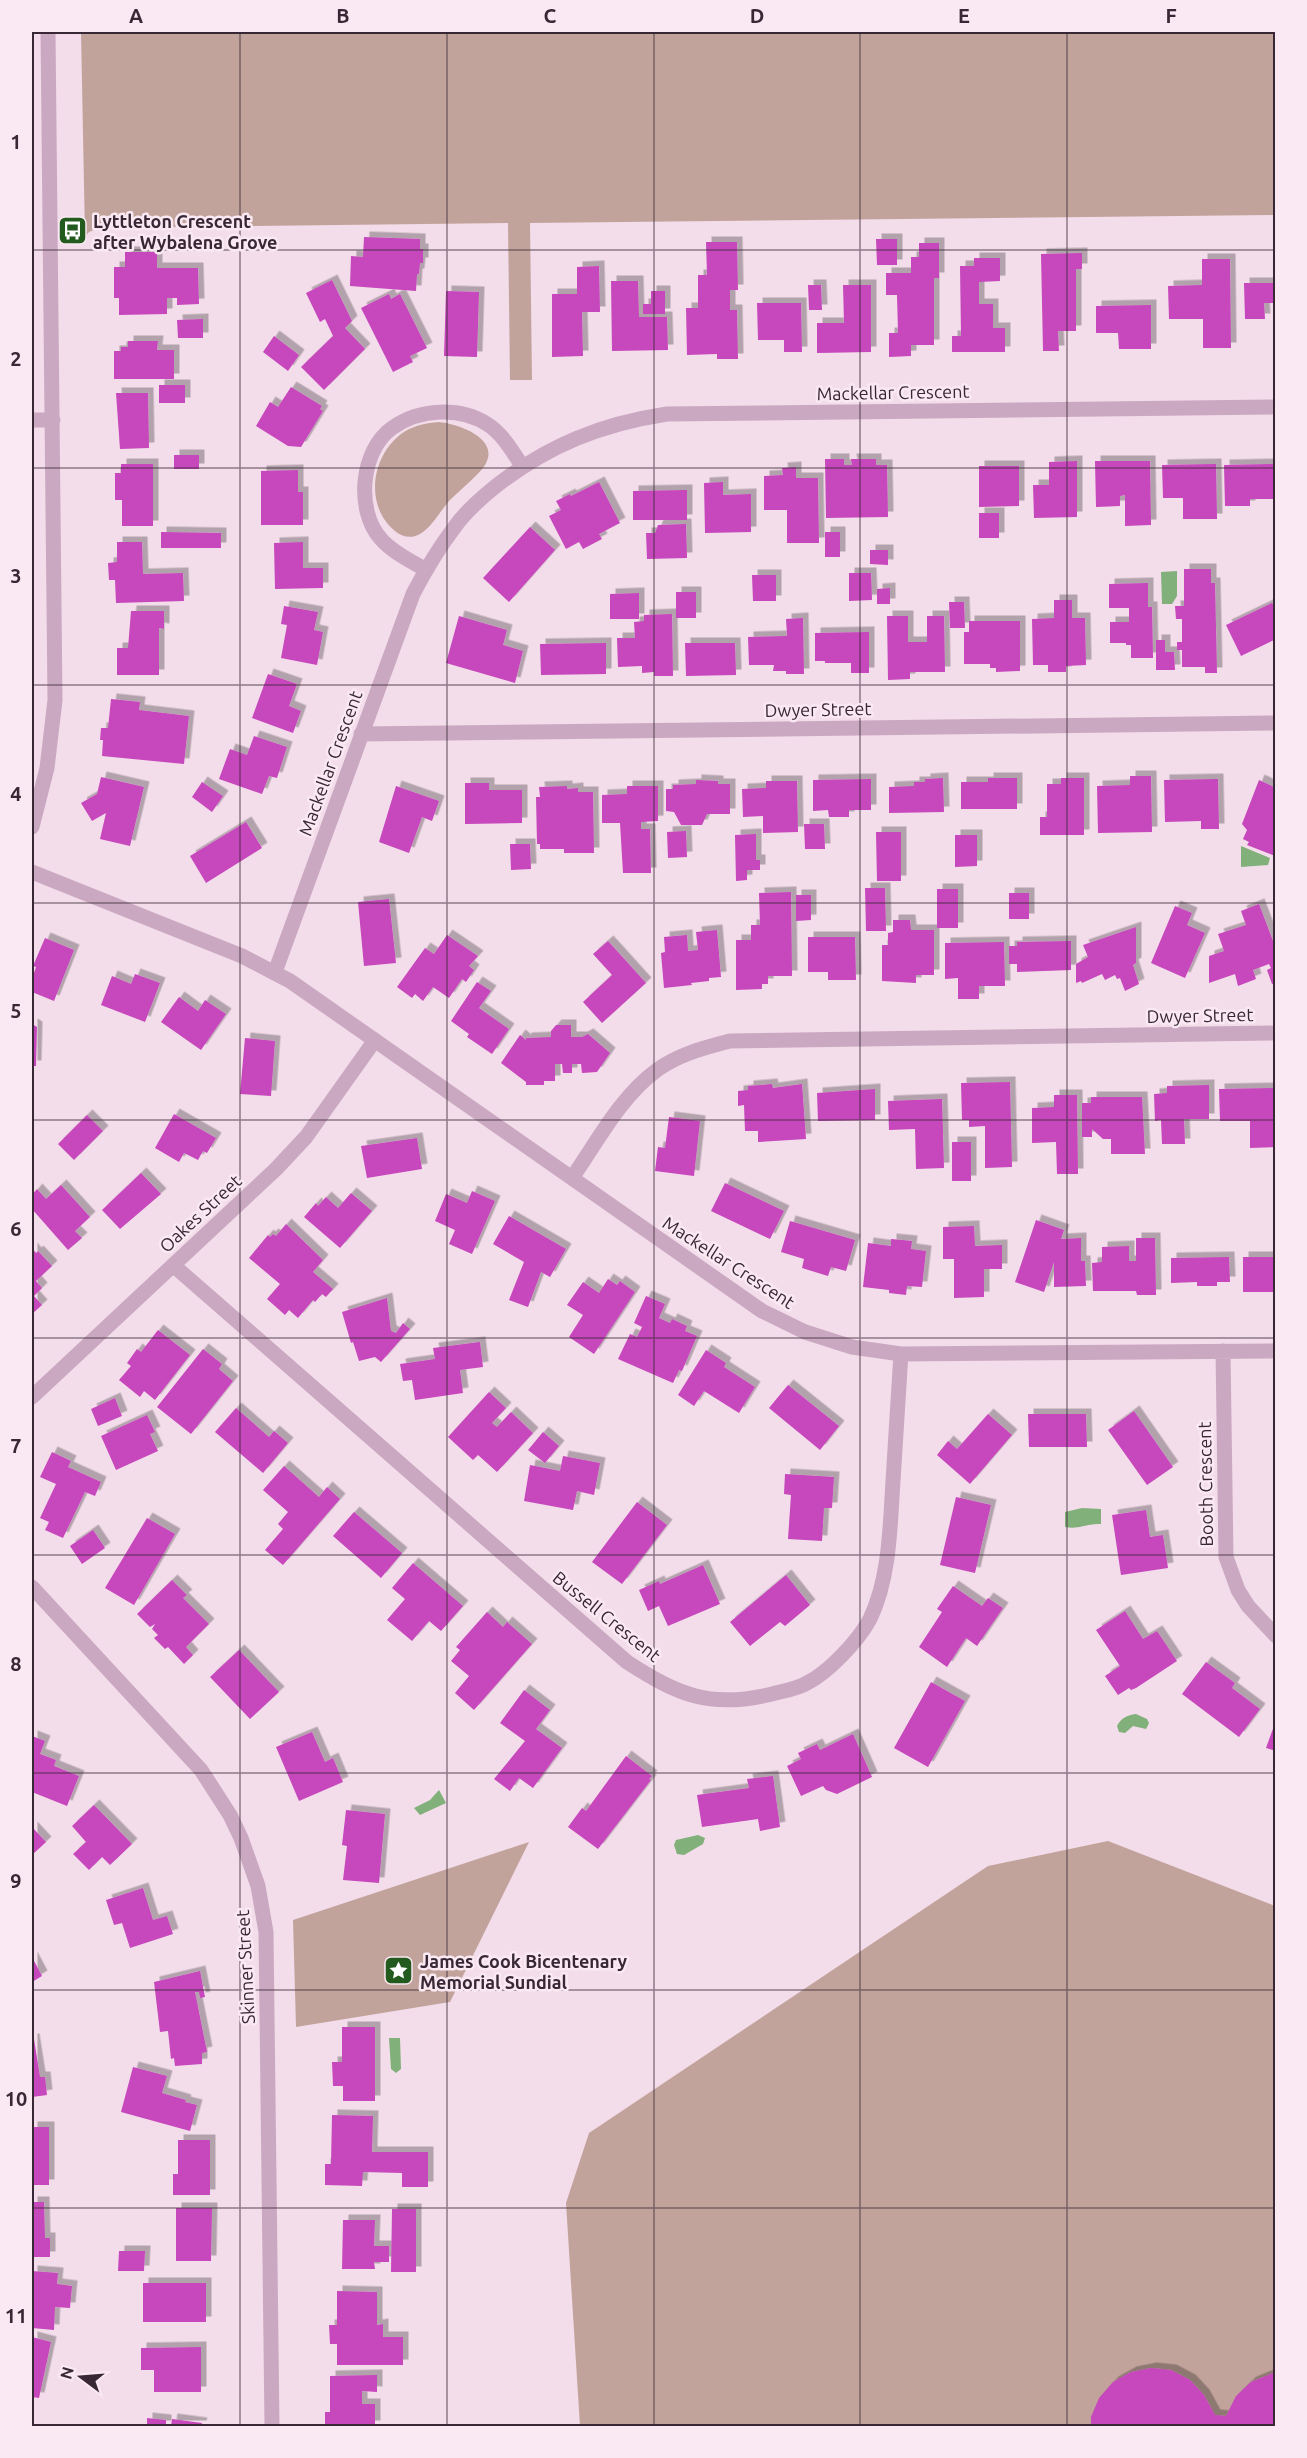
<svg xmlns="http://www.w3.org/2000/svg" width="1307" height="2458" viewBox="0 0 1307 2458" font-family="Ubuntu,sans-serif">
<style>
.green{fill:#c2a39c}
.water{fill:#81b07b}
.building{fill:#c746bc;filter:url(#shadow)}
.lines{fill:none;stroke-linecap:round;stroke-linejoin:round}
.minor{stroke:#cba8c1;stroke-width:15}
.grid{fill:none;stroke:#382835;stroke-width:1.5;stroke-opacity:0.55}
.labels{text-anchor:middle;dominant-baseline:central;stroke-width:5;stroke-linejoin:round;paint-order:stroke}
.poi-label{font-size:18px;font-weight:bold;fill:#382835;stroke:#fae9f3;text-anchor:start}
.street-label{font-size:18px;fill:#382835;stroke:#fae9f3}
.neatline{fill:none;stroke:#382835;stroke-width:2}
.grid-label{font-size:20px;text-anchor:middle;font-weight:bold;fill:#382835}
</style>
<defs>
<filter id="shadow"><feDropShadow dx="5.5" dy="-5.5" stdDeviation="0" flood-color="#0004"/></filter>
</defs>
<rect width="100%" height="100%" fill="#f3ddea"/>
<path class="green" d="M81,32H1275V215L530,223L532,380H510L508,223L99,228L89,232L85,237Z
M439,422C460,424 504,440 483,468C474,479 461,489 450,500C441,510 432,527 420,534C411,539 402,537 395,531C363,505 372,453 404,432C415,425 427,423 439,422Z
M1108,1841L1275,1906V2426H580L566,2203L589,2133L988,1866Z
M529,1842L450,2002L296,2027L293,1920Z"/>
<path class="water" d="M1177,571V596L1172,604H1162L1161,572Z
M1241,846L1270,858L1268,865L1241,867Z
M1082,1508L1101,1509V1524C1087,1523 1079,1530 1065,1527V1512Z
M1136,1714L1147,1719L1149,1723L1146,1729L1133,1726L1125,1733L1119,1732L1117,1726C1121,1718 1127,1715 1136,1714Z
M439,1790L446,1803L420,1815L414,1808L430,1800Z
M698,1835L705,1838L703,1844L684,1855L677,1854L674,1845L676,1840Z
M389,2038H400L401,2069L396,2073L391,2069Z"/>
<path class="building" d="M364,237L420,239V249H423V263H420L419,274H417L416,291L350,286L351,256L363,257Z
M876,239H897V265H877Z
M706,242H737L738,290H730V310H737L738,359H717V354L687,355L686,308H698V275H707Z
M919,243H939V278H934V345H911V356L889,357V333H898L897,295H886V273H911V257H919Z
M125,252H157V268H198L199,304L177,305V298H167V314L119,315V298H114V267H125Z
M1082,253V269H1076V331H1058L1059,351H1043L1041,254Z
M1273,255H1276V303H1264L1265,319H1245L1244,283H1273Z
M974,258H1000V281L979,282V304H993V328H1005V352H952V336H961L960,266H974Z
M1202,259H1230L1231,348H1203V319H1169L1168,286L1202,285Z
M599,266L600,312H582L583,356L552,357V294H577V267Z
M332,280L352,321L345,328L365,349L324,390L301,367L333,336L325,319L320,322L306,293Z
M611,281H638L639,317H667L668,350L612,351Z
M808,285H821L822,310H809Z
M843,285H871V352L817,353V323H844Z
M446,291L479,292L477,357L444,356Z
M651,291H665V314H643V304H651Z
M389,294L391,299L400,294L427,348L410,356L413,362L393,372L361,308Z
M757,303H801L802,352H784V340H758Z
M1151,305V349H1119L1118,333H1096V306Z
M203,319V338H178L177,320Z
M274,336L299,355L288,371L263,352Z
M128,341H158L157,350H174V379H114V351H121V347H128Z
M159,385H185V403H159Z
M291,387L322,406L320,409L323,411L301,447L288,446L256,426L270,402L278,407Z
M116,393H148L149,448L120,449Z
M174,455H199V469H174Z
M825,459H844V465H852L851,459H876V465H887L888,517L826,518Z
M1077,461V517L1034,518L1033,485H1049V462Z
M1095,461H1150L1151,525L1125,526V495L1120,496V506L1096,507Z
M121,464H153V526H122V500H115V473H121Z
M1216,464L1217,519H1183V498H1163L1162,465Z
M1276,464V499H1250V506H1225L1224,465Z
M979,466H1019V506L979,507Z
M796,467V478H818L819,543H787V510H764V476L783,475L782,468Z
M298,470V492H303V525H261V471Z
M599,482L620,523L599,534L602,539L583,549L579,542L566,549L549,516L561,510L556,501L570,494L571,496Z
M723,482V495L751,494V532L705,533L704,483Z
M687,490V520H633V491Z
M979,513H999V538H979Z
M686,524L687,558L647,559L646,533H655L658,525Z
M530,527L555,550L509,602L483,578Z
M161,532L221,533V548H161Z
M825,532H840V557H825Z
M117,542H142L143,574L183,573L184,601L116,603L115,580H109L108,563L117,562Z
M303,542V568H323V588L275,589L274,543Z
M870,550H888V565L870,564Z
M1184,569H1211V583H1215L1217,673H1205V667H1182V650H1177V642H1182V619H1176L1175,606H1184Z
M849,573H871L872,600L849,601Z
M752,575H776V601H753Z
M1148,583V607H1152L1153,658H1131V645H1126V643H1110V622H1129V608H1109V584Z
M890,588V604H877V589Z
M676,592H696V618H676Z
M639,593V619H610V594Z
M1054,600H1072V618H1085L1086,665L1066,666V672H1048V665H1033L1032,619L1054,618Z
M949,602H964L965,628H950Z
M1272,603L1276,609V639L1241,656L1226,625Z
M284,606L318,612L314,630L323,632L317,665L281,658L287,625L281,624Z
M131,611H164V629L159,628V675H117V648H128Z
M672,614L673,676H654V672L642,673V666L618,667L617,638H635L634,622L644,621V615Z
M459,616L507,630L503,645L523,651L515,683L446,663Z
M887,616H908V642H927V616H944L945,672H910V679L888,680Z
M803,618L804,674H786V671H773L774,665H749L748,637L787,636L786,619Z
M969,621H1020V671L996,672V668H990V664H964V632H969Z
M869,632V673H851V663H825V661H815V633Z
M1156,640H1165V652H1174L1175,670H1156Z
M606,643V674L541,675L540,644Z
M685,643H735L736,675L686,676Z
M268,674L297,684L289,706L301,711L293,733L252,718Z
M111,699L140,702L139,710L189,716L184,764L102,756L103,740H100L101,728H108Z
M254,736L287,747L277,778L269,776L262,794L219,779L230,749L247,755Z
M1130,776H1151L1152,832L1098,833L1097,786L1130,785Z
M101,777L144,787L130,846L100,839L106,813L92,821L81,803L97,794Z
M943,778L944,812L889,813V787L914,786V782H925V779Z
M988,778H1017V809H961V782H988Z
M1061,778H1084V835H1040V817H1047V784H1061Z
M871,779V810H849V817H829L828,810L813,811V780Z
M1218,779L1219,829H1201V821L1165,822L1164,780Z
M696,780L718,781V784H730V814H707L702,825H681L674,812L666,811V789H673V785L696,784Z
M1259,780L1276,788L1275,856L1247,845L1249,842L1243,839L1247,830L1242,824Z
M766,781H797L798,832L763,833V816L743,817L742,789L766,788Z
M202,782L223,796L212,812L192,797Z
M465,783H489V790H522V823L465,824Z
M396,786L439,801L432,821L422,817L409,853L379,842Z
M567,786V789L578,788V792H593L594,853H564V849H540V844H537L536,797H540L539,787Z
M627,786H658V821L641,822V829H650L651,873H623L620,823H602V795L627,794Z
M246,822L262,848L206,883L190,856Z
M804,824H824L825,849H805Z
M686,831L687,857L668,858L667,832Z
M876,832H901V881H877Z
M756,834V860H760V870H747V880L736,881L735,835Z
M955,835H977V866L955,867Z
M510,844H530L531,869L511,870Z
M865,888H885L886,931H866Z
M937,889H958V928H937Z
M791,892L792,976H768V984H762V989L736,990V940H751V925H760L759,893Z
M1009,893H1029V919H1009Z
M796,895H811V920L796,921Z
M389,899L396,963L364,966L358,902Z
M1259,904L1276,949V983L1272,984L1267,970L1271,968L1269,964L1253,970L1256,979L1238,986L1235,974L1209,983V956L1224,951L1218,934L1246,925L1241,911Z
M1175,906L1192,913L1187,925L1205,933L1185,978L1151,963Z
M893,920H910L911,930H934V975H916V983L882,981V945H888V933L893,932Z
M1136,927V963L1133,965L1139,984L1125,991L1120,978L1117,979L1115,975L1105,980L1102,974L1082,983L1081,981L1076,983V964L1088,957L1083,945Z
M717,930L721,977L709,978V981L691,983L692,985L664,988L661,953L665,952L664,937L687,935L688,951L698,950L696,932Z
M447,935L478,956L469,966L474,970L466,982L462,979L449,998L433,987L423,1001L415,994L412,998L397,987L425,948L434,954Z
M808,937H855L856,980H828V972H808Z
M45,938L74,950L54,1001L32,992V979L36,967L33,966Z
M608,941L646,983L602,1023L583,1002L612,975L593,954Z
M1071,941V970L1017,972V964H1009V946H1017V942Z
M1004,942L1005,986H979V999H958V978L945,979V943Z
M135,974L160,983L145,1022L101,1005L112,976L131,984Z
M477,982L491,991L479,1008L509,1029L492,1054L467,1037L469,1034L451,1021Z
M179,997L198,1011L205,1000L226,1014L201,1050L161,1022Z
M32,1024L37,1027L36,1066H32Z
M556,1025H571V1037H582L588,1034L610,1053L597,1072L582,1073L581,1064H572V1073H563L562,1064H555V1081H544V1085H526V1082L501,1063L520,1035L526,1040V1038L551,1037V1031Z
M245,1038L275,1041L271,1096L240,1094Z
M1010,1082L1012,1167L985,1168V1126L969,1127V1120H962L961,1083Z
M772,1084L773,1088L802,1084L806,1139L758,1142V1131H745L744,1105L738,1106V1091L748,1090V1086Z
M1209,1085V1119H1184L1185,1144H1162L1161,1120L1155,1121L1154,1094L1167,1093V1086Z
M1276,1088V1147L1250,1148V1121H1220L1219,1089Z
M875,1089V1120L818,1121L817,1093Z
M1054,1095H1077L1078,1174H1057L1056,1142L1032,1143V1108L1054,1107Z
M1091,1097H1142L1145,1154H1111V1139H1103L1092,1129V1137H1082V1103H1091Z
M942,1099L944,1168L916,1169L915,1129L889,1130L888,1101Z
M174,1114L216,1138L207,1153L203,1151L198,1160L184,1153L179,1162L155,1148Z
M87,1115L103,1131L74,1160L58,1144Z
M669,1117L700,1121L694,1176L655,1171L658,1147L665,1148Z
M417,1138L422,1169L367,1178L361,1146Z
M952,1142H971V1181H952Z
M141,1173L161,1194L120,1229L102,1210Z
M725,1183L784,1211L770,1239L711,1211Z
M61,1185L90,1217L75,1231L82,1238L68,1250L32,1209V1195L37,1189L46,1199Z
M472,1191L495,1201L472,1254L449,1244L455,1230L435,1221L446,1194L467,1203Z
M351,1193L372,1211L340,1248L304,1217L316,1203L318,1206L326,1197L338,1208Z
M509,1216L566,1249L550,1277L541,1272L528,1307L509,1300L524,1262L493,1244Z
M1036,1220L1064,1230L1061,1239L1081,1238V1261H1085L1086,1286L1054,1287V1262L1044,1292L1015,1282Z
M790,1221L855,1240L846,1271L831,1267L828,1276L802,1268L804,1259L781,1252Z
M286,1224L323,1260L313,1272L333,1289L326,1297L322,1294L315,1302L313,1300L298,1318L289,1310L285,1315L267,1299L280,1284L249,1258L268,1235L270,1237L273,1234L276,1236Z
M974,1226L975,1246L1002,1245V1269H984V1297L954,1298V1259H943V1227Z
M1136,1238H1155L1156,1295H1137L1136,1291H1093L1092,1263L1102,1262V1247L1129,1246V1261H1136Z
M891,1239L912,1241L911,1249L926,1251L922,1287L907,1286L906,1295L889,1293V1290L863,1287L868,1243L891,1246Z
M32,1248L36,1253L38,1251L52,1266L36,1281L42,1288L34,1296L42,1305L32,1314Z
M1229,1257L1230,1282H1217V1286H1197V1282L1171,1283V1258Z
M1243,1257H1276V1292H1243Z
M608,1279L617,1285L620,1281L635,1292L594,1354L569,1337L583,1315L567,1305L583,1282L599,1293Z
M646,1296L665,1304L659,1318L670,1323L672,1319L687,1326L685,1331L697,1336L682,1371L679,1370L673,1383L618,1359L630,1334L637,1337L642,1327L634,1323Z
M387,1298L391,1331L396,1333L403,1323L410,1329L381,1362L375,1357L359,1361L353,1342L351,1343L342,1312Z
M158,1330L190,1355L155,1400L144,1391L140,1397L119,1380L131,1366L127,1363L137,1349L141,1352Z
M480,1342L483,1367L460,1370L463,1393L415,1400L412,1380L403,1381L400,1364L435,1359L433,1348Z
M203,1349L222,1364L219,1369L233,1381L191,1434L157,1407Z
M706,1350L726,1363L724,1367L755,1387L739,1413L704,1391L694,1406L678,1395Z
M788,1385L839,1426L820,1450L769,1408Z
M489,1392L506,1408L492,1423L497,1427L511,1412L533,1433L497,1472L478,1455L473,1460L448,1437Z
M115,1398L122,1416L98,1426L91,1409Z
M236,1408L269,1437L274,1431L288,1443L263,1473L215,1432Z
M1134,1411L1173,1467L1147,1485L1108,1430Z
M988,1414L1012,1435L970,1484L937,1455L948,1441L957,1449Z
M1028,1414H1086L1087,1447H1029Z
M147,1415L155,1432L150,1434L158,1451L116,1470L101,1436Z
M543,1432L559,1446L545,1463L528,1450Z
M52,1452L71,1461L68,1467L101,1482L95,1496L85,1492L63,1538L45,1530L49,1522L40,1518L56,1484L40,1477Z
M563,1456L600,1463L594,1495L577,1491L573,1510L524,1501L530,1465L560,1471Z
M284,1466L319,1497L327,1487L340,1499L283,1565L265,1550L283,1529L278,1524L288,1512L263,1490Z
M785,1474L834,1477L832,1508H824L822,1541L788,1539L791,1495L784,1494Z
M956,1497L991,1505L975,1573L940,1565Z
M637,1502L667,1525L622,1584L592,1562Z
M1146,1510L1150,1537L1163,1535L1168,1568L1121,1575L1112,1515Z
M354,1512L402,1553L381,1578L333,1536Z
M147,1518L175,1534L134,1605L105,1588Z
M93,1530L105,1548L82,1564L70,1546Z
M413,1563L463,1606L441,1631L429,1621L412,1641L387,1620L405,1599L392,1588Z
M703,1565L720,1604L668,1626L659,1606L648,1611L639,1590L659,1581L660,1584Z
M786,1575L810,1605L785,1626L780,1622L750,1646L730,1622Z
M172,1580L187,1595L183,1598L209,1624L186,1647L193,1655L184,1664L168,1647L165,1649L154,1638L158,1635L152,1629L155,1624L150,1627L137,1614Z
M953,1586L982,1606L988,1598L1003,1608L977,1646L966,1638L947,1667L919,1647L942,1612L937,1609Z
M1125,1611L1143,1639L1157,1631L1177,1661L1136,1688L1131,1690L1129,1688L1118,1695L1105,1676L1120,1666L1096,1630Z
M487,1612L503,1627L507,1622L532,1644L474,1710L455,1693L469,1676L451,1661L460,1650L456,1647Z
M239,1650L279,1692L250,1719L210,1677Z
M1206,1662L1235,1683L1232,1688L1260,1709L1239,1737L1182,1694Z
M931,1682L965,1701L928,1767L894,1748Z
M524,1690L550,1710L536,1729L562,1748L533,1788L519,1778L510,1791L494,1779L525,1741L500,1723Z
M1275,1723H1276V1751L1266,1748Z
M312,1732L325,1762L333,1758L343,1782L299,1801L276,1747Z
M853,1734L872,1777L837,1794L826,1790L823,1786L801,1796L787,1766L801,1759L798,1753L817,1744L820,1750Z
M32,1736L45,1741L40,1754L56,1760L54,1766L79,1776L67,1806L32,1792Z
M626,1756L652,1776L649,1779L651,1780L598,1849L568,1827L582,1808L586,1811Z
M773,1776L780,1827L760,1831L758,1819L702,1827L697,1795L749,1788L747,1779Z
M94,1805L132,1844L110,1865L102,1857L89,1870L73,1854L86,1842L72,1826Z
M346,1810L385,1814L379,1883L343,1880L347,1846L342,1845Z
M32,1827L46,1842L32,1855Z
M143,1888L153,1920L167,1916L173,1934L130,1948L122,1923L114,1925L106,1900Z
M32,1957L42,1976L32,1982Z
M200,1971L205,1997L200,1998L199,1992H195L207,2052L202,2053V2064L175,2066L174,2058L171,2059L168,2031L160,2032L154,1982Z
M342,2027H375V2101H343V2086H333L332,2062H342Z
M32,2039H34L40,2077H45L47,2095L32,2097Z
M133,2067L167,2076L162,2093L186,2100L185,2102L197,2105L190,2131L121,2112Z
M332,2115L373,2116L372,2152H428V2187H402V2173L363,2172L362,2186L325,2185V2164H331Z
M32,2127H49V2185H32Z
M178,2140H210V2195H173V2174H178Z
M32,2202H44L45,2238H50V2257H32Z
M176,2208H212L211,2261H176Z
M392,2209H416V2272H391Z
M343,2220H375L374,2246H389V2262H374L375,2269H342Z
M119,2251H145L144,2271H118Z
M32,2271L58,2273L57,2284L72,2286L70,2308L55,2307L54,2330L32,2328Z
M143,2283H206V2322H143Z
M337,2291L377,2292V2325L383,2324V2337H403V2365H337V2344H330L329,2325H337Z
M32,2337L51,2342L39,2398L32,2397Z
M201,2347V2392H154V2370H141V2348Z
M1151,2368L1171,2370L1190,2380L1204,2395L1215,2415L1226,2416L1236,2396L1251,2382L1276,2372V2426H1091V2417L1099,2398L1113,2382L1131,2372Z
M377,2375V2392L362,2391V2404H375V2426H325V2412H330V2376Z
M147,2418L166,2420V2426H147Z
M172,2419L202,2423L201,2426H171Z"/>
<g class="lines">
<path class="minor" d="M32,420H53
M426,570C411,561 392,552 381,539C355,510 361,450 392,428C420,408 460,407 487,424C502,433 513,452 522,466
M361,734L1276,723
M32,827L47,768L55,700L48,32
M32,872L242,956L290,981L762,1311L805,1332L852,1347L901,1354L1276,1351
M275,972L413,594C425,571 438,549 454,528C465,512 481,498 496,486C549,445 601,424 667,414L1276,407
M572,1178C597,1142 621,1096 657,1070C679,1054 704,1048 730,1041L1276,1033
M173,1265L627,1662C678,1695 710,1709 772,1694C783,1691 797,1689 807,1683C829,1672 858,1641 870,1619C890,1577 890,1526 893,1481C896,1438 898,1396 901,1354
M1223,1351L1226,1557L1238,1590L1248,1606L1276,1636
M32,1397L276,1169L306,1137L375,1040
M32,1587L201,1770L230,1815L241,1838L258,1886L266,1932L272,2426"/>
</g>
<path class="grid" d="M240,32V2426M447,32V2426M654,32V2426M860,32V2426M1067,32V2426M32,250H1276M32,468H1276M32,685H1276M32,903H1276M32,1120H1276M32,1338H1276M32,1555H1276M32,1773H1276M32,1990H1276M32,2208H1276"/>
<defs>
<symbol id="bus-square" viewBox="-11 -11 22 22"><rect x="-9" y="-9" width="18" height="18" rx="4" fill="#235a1d" stroke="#fae9f3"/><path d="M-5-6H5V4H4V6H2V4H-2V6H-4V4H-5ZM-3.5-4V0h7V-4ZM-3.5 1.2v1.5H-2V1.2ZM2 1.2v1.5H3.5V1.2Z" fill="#fff"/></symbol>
<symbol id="sight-square" viewBox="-11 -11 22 22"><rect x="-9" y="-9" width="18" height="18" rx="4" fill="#235a1d" stroke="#fae9f3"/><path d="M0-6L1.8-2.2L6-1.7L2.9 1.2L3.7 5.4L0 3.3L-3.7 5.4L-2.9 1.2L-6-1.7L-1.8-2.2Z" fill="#fff"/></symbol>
</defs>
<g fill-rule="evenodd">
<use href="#bus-square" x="56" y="214" width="33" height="33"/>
<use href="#sight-square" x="382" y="1954" width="33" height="33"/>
</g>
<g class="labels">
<g class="poi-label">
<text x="93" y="221">Lyttleton Crescent<tspan x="93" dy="21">after Wybalena Grove</tspan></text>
<text x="420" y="1961">James Cook Bicentenary<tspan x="420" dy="21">Memorial Sundial</tspan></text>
</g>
<g class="street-label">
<text transform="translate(893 392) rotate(-1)">Mackellar Crescent</text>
<text transform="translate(818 709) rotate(-1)">Dwyer Street</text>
<text transform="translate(330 763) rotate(-70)">Mackellar Crescent</text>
<text transform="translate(1200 1015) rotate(-1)">Dwyer Street</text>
<text transform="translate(200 1213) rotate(-43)">Oakes Street</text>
<text transform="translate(729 1262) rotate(33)">Mackellar Crescent</text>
<text transform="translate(1205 1484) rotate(-91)">Booth Crescent</text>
<text transform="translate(607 1616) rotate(39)">Bussell Crescent</text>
<text transform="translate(245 1967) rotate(-93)">Skinner Street</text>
</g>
</g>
<rect width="1307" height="2458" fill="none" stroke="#fae9f3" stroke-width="66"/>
<g transform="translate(81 2377) rotate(286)" stroke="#fae9f3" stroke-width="4.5" paint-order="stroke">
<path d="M0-4.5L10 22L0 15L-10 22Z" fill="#382835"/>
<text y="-9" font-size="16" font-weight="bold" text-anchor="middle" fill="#382835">N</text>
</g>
<rect x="33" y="33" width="1241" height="2392" class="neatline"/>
<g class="grid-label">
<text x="136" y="23">A</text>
<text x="343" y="23">B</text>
<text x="550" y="23">C</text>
<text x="757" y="23">D</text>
<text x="964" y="23">E</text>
<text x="1171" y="23">F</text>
<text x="16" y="149">1</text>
<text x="16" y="366">2</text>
<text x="16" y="583">3</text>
<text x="16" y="801">4</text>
<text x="16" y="1018">5</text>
<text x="16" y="1236">6</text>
<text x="16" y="1453">7</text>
<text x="16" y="1671">8</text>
<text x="16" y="1888">9</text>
<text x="16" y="2106">10</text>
<text x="16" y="2323">11</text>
</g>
</svg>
